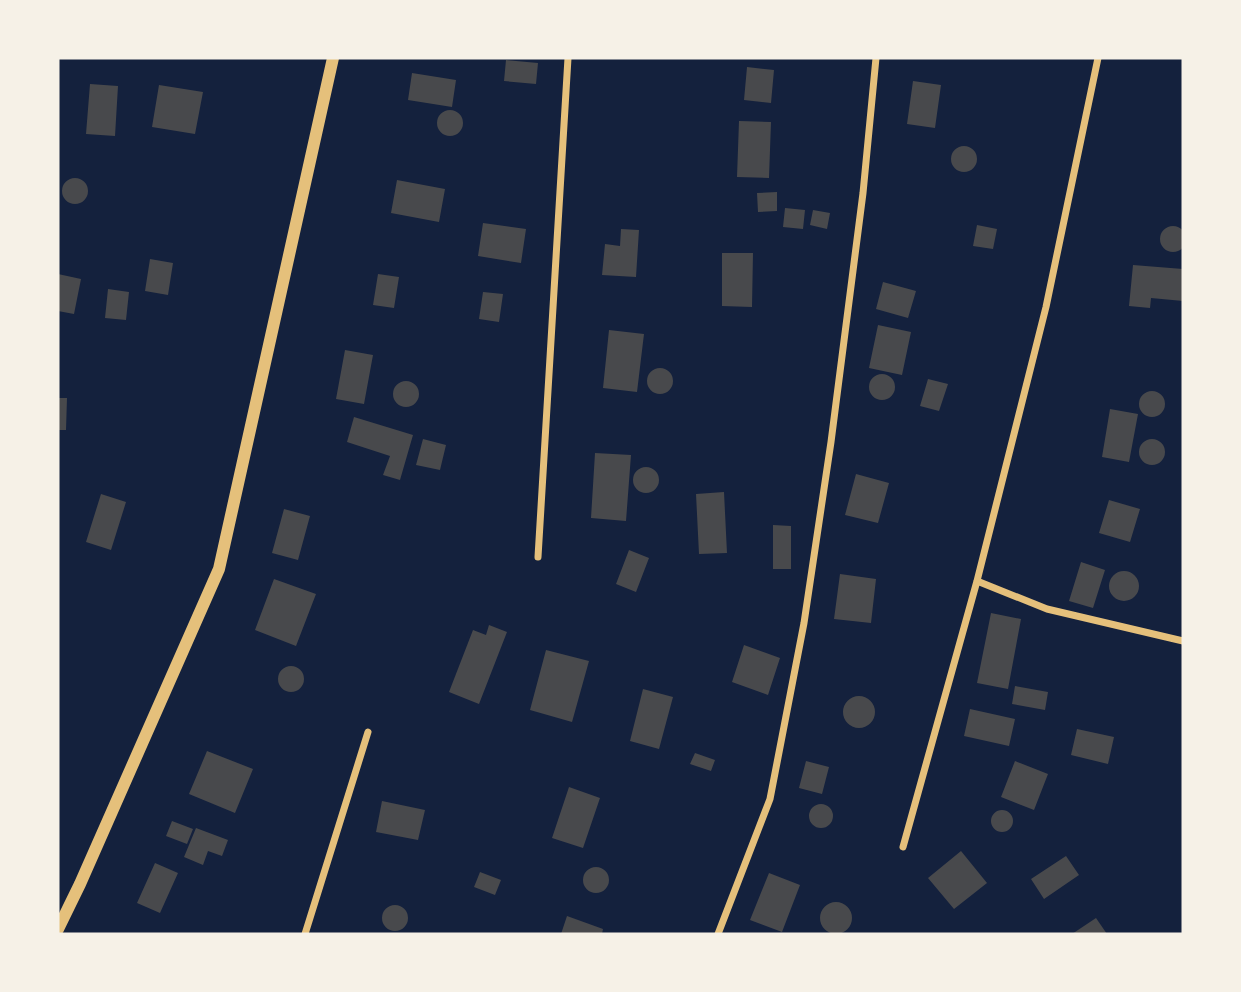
<svg xmlns="http://www.w3.org/2000/svg" width="1241" height="992" font-family="'IBM Plex Sans',sans-serif">
<style>
.building{fill:#48494c}
.lines{fill:none;stroke-linecap:round;stroke-linejoin:round}
.minor{stroke:#e5c07b;stroke-width:7}
.tertiary{stroke:#e5c07b;stroke-width:12}
</style>
<rect width="100%" height="100%" fill="#14213d"/>
<!-- building -->
<path class="building" d="M506,60L538,63L536,84L504,81Z
M747,67L774,70L771,103L744,100Z
M412,73L456,80L452,107L408,100Z
M913,81L941,85L935,128L907,124Z
M90,84L118,86L115,136L86,134Z
M159,85L203,92L195,134L152,127Z
M437 123a13 13 0 1 1 26 0a13 13 0 1 1-26 0Z
M739,121L771,122L769,178L737,177Z
M951 159a13 13 0 1 1 26 0a13 13 0 1 1-26 0Z
M62 191a13 13 0 1 1 26 0a13 13 0 1 1-26 0Z
M397,180L445,189L439,222L391,213Z
M777,192V211L758,212L757,193Z
M785,208L805,210L803,229L783,227Z
M813,210L830,213L827,229L810,225Z
M483,223L526,229L521,263L478,256Z
M977,225L997,229L993,249L973,246Z
M1160 239a13 13 0 1 1 26 0a13 13 0 1 1-26 0Z
M621,229L639,230L636,277L602,275L605,244L620,246Z
M722,253H753L752,307L722,306Z
M150,259L173,263L168,295L145,291Z
M1133,265L1183,269V301L1151,298L1150,308L1129,306Z
M58,274L81,279L74,314L58,311Z
M378,274L399,277L394,308L373,305Z
M883,282L916,291L908,318L876,309Z
M108,289L129,292L126,320L105,318Z
M483,292L503,294L499,322L479,319Z
M878,325L911,332L902,375L869,368Z
M609,330L644,334L637,392L603,388Z
M345,350L373,355L364,404L336,399Z
M647 381a13 13 0 1 1 26 0a13 13 0 1 1-26 0Z
M869 387a13 13 0 1 1 26 0a13 13 0 1 1-26 0Z
M928,379L948,384L939,411L920,406Z
M393 394a13 13 0 1 1 26 0a13 13 0 1 1-26 0Z
M1139 404a13 13 0 1 1 26 0a13 13 0 1 1-26 0Z
M58,398H67L66,430H58Z
M1110,409L1138,414L1129,462L1102,457Z
M354,417L413,435L400,480L383,475L390,456L347,442Z
M1139 452a13 13 0 1 1 26 0a13 13 0 1 1-26 0Z
M423,439L446,445L440,470L416,465Z
M595,453L631,455L626,521L591,518Z
M633 480a13 13 0 1 1 26 0a13 13 0 1 1-26 0Z
M856,474L889,483L878,523L845,515Z
M724,492L727,553L699,554L696,494Z
M101,494L126,502L111,550L86,542Z
M1109,500L1140,509L1130,542L1099,533Z
M284,509L310,516L298,560L272,553Z
M773,525L791,526V569H773Z
M629,550L649,558L636,592L616,584Z
M1081,562L1105,570L1093,608L1069,601Z
M1109 586a15 15 0 1 1 30 0a15 15 0 1 1-30 0Z
M840,574L876,579L871,623L834,619Z
M274,579L316,594L296,646L255,630Z
M991,613L1021,619L1008,689L977,683Z
M489,625L507,632L479,704L449,692L473,630L486,635Z
M744,645L780,658L768,695L732,682Z
M546,650L589,661L572,722L530,710Z
M278 679a13 13 0 1 1 26 0a13 13 0 1 1-26 0Z
M1015,686L1048,692L1045,710L1012,704Z
M643,689L673,697L659,749L630,741Z
M843 712a16 16 0 1 1 32 0a16 16 0 1 1-32 0Z
M970,709L1015,719L1009,746L964,736Z
M1077,729L1114,737L1108,764L1071,755Z
M207,751L253,769L235,813L189,794Z
M695,753L715,760L711,771L690,764Z
M806,761L829,767L822,794L799,788Z
M1015,761L1048,774L1034,810L1001,797Z
M569,787L600,798L583,848L552,838Z
M382,801L425,810L418,840L376,832Z
M809 816a12 12 0 1 1 24 0a12 12 0 1 1-24 0Z
M991 821a11 11 0 1 1 22 0a11 11 0 1 1-22 0Z
M172,821L193,829L187,844L166,836Z
M196,828L228,840L222,856L208,851L203,865L184,857Z
M961,851L987,883L954,909L928,878Z
M1066,856L1079,875L1044,899L1031,879Z
M155,863L178,873L160,913L137,903Z
M583 880a13 13 0 1 1 26 0a13 13 0 1 1-26 0Z
M480,872L501,880L495,895L474,887Z
M769,873L800,885L782,932L750,920Z
M820 918a16 16 0 1 1 32 0a16 16 0 1 1-32 0Z
M382 918a13 13 0 1 1 26 0a13 13 0 1 1-26 0Z
M567,916L603,929L602,934H561Z
M1096,918L1107,934H1072Z"/>
<g class="lines">
<!-- minor -->
<path class="minor" d="M538,557L568,58
M977,581L1047,609L1183,641
M903,847L977,581L1046,307L1098,58
M305,934L368,732
M718,934L770,799L804,623L831,442L863,193L876,58"/>
<!-- tertiary -->
<path class="tertiary" d="M58,929L80,884L219,569L333,58"/>
</g>
<!-- border -->
<rect width="1241" height="992" fill="none" stroke="#f6f1e7" stroke-width="119"/>
</svg>
